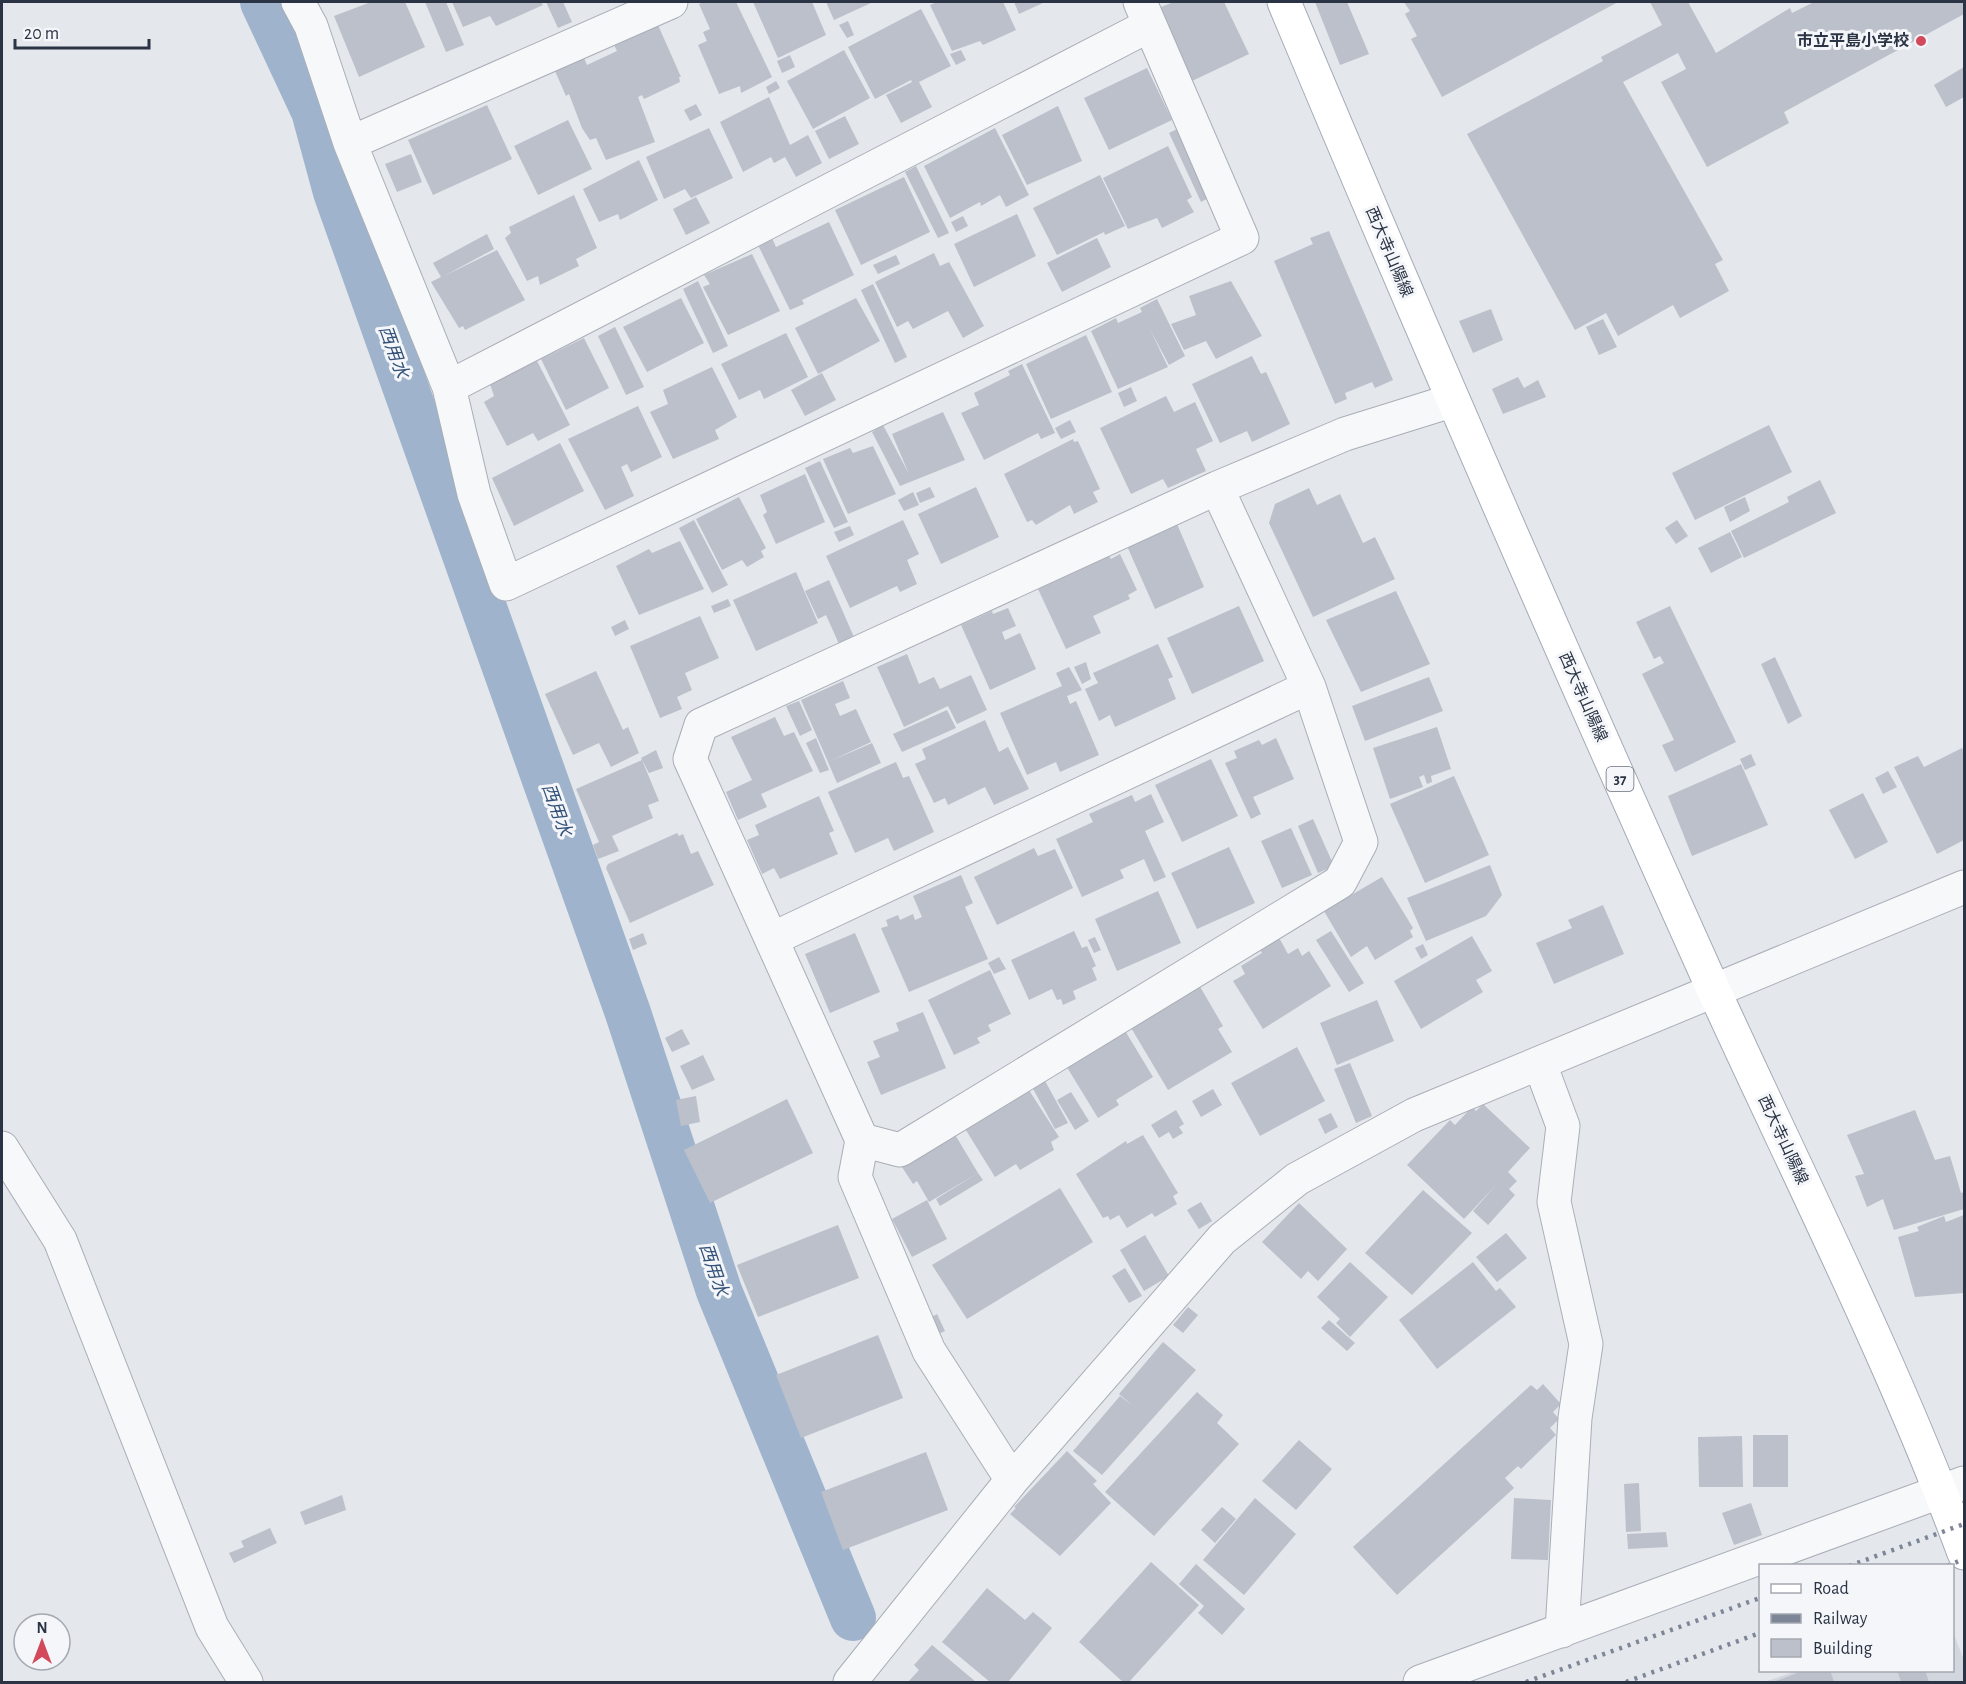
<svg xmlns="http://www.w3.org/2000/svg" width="1966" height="1684" font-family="'Alegreya Sans','Noto Sans JP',sans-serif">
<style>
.built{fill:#d2d6de}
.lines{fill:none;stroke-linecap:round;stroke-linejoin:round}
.canal{stroke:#9fb4cc;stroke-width:46}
.building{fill:#bbc0ca}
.minor-casing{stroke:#a9aeb7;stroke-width:35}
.major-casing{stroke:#a3abb8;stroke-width:35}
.minor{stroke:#f7f8fa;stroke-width:33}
.major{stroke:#fff;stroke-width:33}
.rail{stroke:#7d8696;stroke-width:4.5;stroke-dasharray:3 6;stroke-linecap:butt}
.poi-dot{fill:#d1495b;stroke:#f4f6f9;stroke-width:2}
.labels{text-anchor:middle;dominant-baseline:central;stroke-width:6;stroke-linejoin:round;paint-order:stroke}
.shield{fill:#f4f6f9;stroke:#676e7b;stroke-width:1.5}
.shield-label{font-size:15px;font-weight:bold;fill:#2b3445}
.poi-label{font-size:16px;font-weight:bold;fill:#2b3445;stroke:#f4f6f9;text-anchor:end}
.street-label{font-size:16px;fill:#2b3445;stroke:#f4f6f9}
.water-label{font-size:18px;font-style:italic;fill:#34527a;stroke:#f4f6f9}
</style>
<rect width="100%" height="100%" fill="#e4e7ec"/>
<!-- built -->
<path class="built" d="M1953,1632L1964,1660V1682H1764L1797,1671L1952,1670Z"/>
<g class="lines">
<!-- canal -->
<path class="canal" d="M263,2L314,111L336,192L628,1013L719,1291L853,1618"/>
</g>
<!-- building -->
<path class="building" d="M371,2H405L425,47L359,77L334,16Z
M425,2H446L464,45L446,52Z
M452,2H541L543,5L496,26L490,16L463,27Z
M546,2H563L572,22L558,28Z
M704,2H736L772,77L741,93L740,86L719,94L698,45L707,41L703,32L710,29L699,4Z
M753,2H812L826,35L778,58Z
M826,2H873L834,20Z
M937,2H1003L1016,30L983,45L980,41L952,51L930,5Z
M1014,2H1045L1019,14Z
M1174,2H1224L1249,54L1192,81L1158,8Z
M1315,2H1347L1369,54L1340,65Z
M1404,2H1618L1442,97L1411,39L1417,36L1405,14L1410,11Z
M1650,2H1688L1716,53L1790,8L1792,13L1814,2H1964V14L1784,112L1789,123L1707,167L1661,82L1686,69L1678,53L1623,82L1723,260L1715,264L1729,291L1680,318L1673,305L1618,336L1606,313L1575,330L1467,134L1603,61L1601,57L1662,25Z
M921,9L951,66L919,82L932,107L901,123L886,95L912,82L911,80L875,99L848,47Z
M848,21L854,35L847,38L839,25Z
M658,25L681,77H679L680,82L644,99L642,95L638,97L655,142L606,160L596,138L590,140L582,128L569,94L566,96L555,71L584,58L587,65L617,51L614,45Z
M844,50L870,98L813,129L787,81Z
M961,50L966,60L956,65L950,54Z
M790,55L795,67L782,73L777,61Z
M1964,67V97L1946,107L1934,85Z
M1147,68L1172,120L1109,150L1084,98Z
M776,81L780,88L769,94L766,87Z
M769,97L790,145L808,135L822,163L796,177L785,157L774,163L771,157L743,172L720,122Z
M696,104L702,115L690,121L684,110Z
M487,105L512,159L433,195L408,140Z
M1058,106L1082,161L1027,185L1002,135Z
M845,116L859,144L829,159L815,131Z
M568,120L592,169L538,195L514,146Z
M709,128L733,178L691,198L685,189L664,199L646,157Z
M995,128L1029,195L1006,207L1000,195L981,206L980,202L950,218L924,166Z
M1179,128L1210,197L1201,202L1169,133Z
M1168,146L1192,197L1187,200L1194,212L1162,228L1157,218L1128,229L1103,178Z
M411,154L422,182L397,192L385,164Z
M639,160L658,200L620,220L618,214L599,222L583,189Z
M916,166L949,233L938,238L905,172Z
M1100,175L1125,226L1105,235L1104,232L1057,255L1033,208Z
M904,177L930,232L861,265L835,210Z
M574,195L597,248L576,259L579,266L540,285L538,276L527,281L505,238L511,233L509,227Z
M696,197L710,223L686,235L673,209Z
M1017,214L1036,256L974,287L954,244Z
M963,216L968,226L956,232L951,222Z
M829,222L854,275L802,300L804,304L790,310L758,245L772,238L776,247Z
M1329,231L1393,380L1375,388L1372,382L1345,393L1347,399L1335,404L1274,261L1313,244L1310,238Z
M487,234L494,249L444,276L497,250L525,300L465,330L463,326L459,328L431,282L441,277L433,263Z
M1097,238L1111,267L1062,292L1047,263Z
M934,253L940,266L949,262L984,326L963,338L948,311L913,329L908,321L897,327L875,282Z
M752,254L780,311L728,335L703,287L710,284L704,275Z
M896,255L900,264L878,274L873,265Z
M698,281L728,346L713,353L683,289Z
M1231,281L1262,336L1216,359L1206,341L1184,350L1171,324L1196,315L1189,296Z
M873,284L907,357L895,363L861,290Z
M681,298L704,343L647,372L623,327Z
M856,298L880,341L818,374L795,328Z
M1157,299L1185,356L1169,365L1150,329L1168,367L1118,389L1091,331L1116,318L1118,323L1142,312L1140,308Z
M1491,309L1503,340L1473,353L1459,321Z
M1603,319L1617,347L1599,355L1586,327Z
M615,327L644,387L626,395L598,336Z
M786,333L808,377L764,399L760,390L739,400L721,364Z
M1086,335L1112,392L1051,419L1026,364Z
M584,338L609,388L566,410L541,359Z
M1252,356L1261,374L1266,372L1290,424L1252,442L1247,431L1220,443L1192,384Z
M537,361L570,425L538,441L533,433L507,446L484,402L494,396L490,384Z
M1022,364L1055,433L1041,439L1038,433L984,460L961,413L979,405L974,393L1010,375L1008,371Z
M712,367L737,417L715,430L719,439L673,459L650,412L668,404L663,390Z
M822,373L836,400L805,416L791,390Z
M1518,377L1524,388L1538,380L1546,397L1503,414L1492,389Z
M1131,387L1137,401L1124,407L1118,393Z
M1166,396L1174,412L1195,402L1213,441L1196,449L1206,471L1168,488L1163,479L1131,494L1100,428Z
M638,406L662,457L631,472L627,464L621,467L634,496L605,510L568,439Z
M943,412L965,460L900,486L872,432L883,425L909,474L892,434Z
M1070,420L1076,432L1061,439L1055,428Z
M1769,425L1792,472L1695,520L1672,473Z
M1073,439L1074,442L1078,441L1100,489L1093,492L1098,502L1074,514L1070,505L1036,525L1032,520L1027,522L1004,474Z
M560,443L584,491L514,526L492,478Z
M873,446L896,494L848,514L823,459L850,448L853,453Z
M820,461L848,522L834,528L805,468Z
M805,474L825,522L776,544L763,515L767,512L760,495Z
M1820,480L1836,513L1744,558L1731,531L1789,502L1787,497Z
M930,487L935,497L920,503L916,493Z
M976,487L999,537L941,564L918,514Z
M1309,488L1317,505L1340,494L1363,543L1375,537L1395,579L1313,617L1269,523L1275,504Z
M913,492L919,505L904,511L898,500Z
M739,497L766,548L761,551L764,557L747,567L742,560L722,570L696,519Z
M1745,497L1750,511L1730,522L1724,507Z
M694,520L728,585L712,593L679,528Z
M903,520L919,554L907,560L917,584L900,592L897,586L850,608L826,556Z
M1677,520L1688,536L1676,544L1665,528Z
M1177,524L1204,587L1155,609L1127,546Z
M850,526L854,535L839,542L834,532Z
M1730,532L1742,557L1711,573L1698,548Z
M680,541L704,589L639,615L616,566L649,549L652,553Z
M1120,554L1137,590L1128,595L1130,599L1093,616L1101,633L1066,649L1038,589L1109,556L1111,559Z
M796,572L818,623L756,651L733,600Z
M829,580L854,637L839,644L826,615L818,619L805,591Z
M1396,591L1430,664L1361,692L1326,620Z
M728,599L731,606L714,613L711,606Z
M1239,606L1264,661L1192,694L1167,638Z
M1670,606L1736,742L1675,772L1662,745L1674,740L1642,674L1664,663L1660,656L1654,659L1636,622Z
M1008,608L1016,626L1002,632L1005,640L1020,633L1036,669L990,690L961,625L992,611L993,614Z
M700,616L719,658L685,673L692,690L677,697L682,709L660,718L630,646Z
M625,620L629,629L615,636L611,627Z
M1158,644L1173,677L1168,679L1176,699L1115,727L1110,715L1099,721L1085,689L1098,683L1093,673Z
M907,654L919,684L934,677L940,689L971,675L987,710L957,724L948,706L904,727L877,667Z
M1775,657L1802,716L1788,724L1761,664Z
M1086,662L1091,679L1082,684L1074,667Z
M1069,667L1082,690L1067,696L1070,704L1076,701L1099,755L1060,772L1056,762L1027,775L1000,713L1062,686L1056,673Z
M596,671L623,730L628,727L639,753L611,767L599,743L573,755L545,694Z
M1429,677L1443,711L1365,741L1352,706Z
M843,681L850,698L835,704L840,716L856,709L871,742L828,762L801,700Z
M799,701L812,730L800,736L786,706Z
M947,710L956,728L902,752L893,734Z
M775,717L784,736L794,732L813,771L761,794L767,807L738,820L726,792L752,780L731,737Z
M985,720L999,752L1008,747L1029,789L994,805L985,787L948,805L945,798L934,803L915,764L926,759L922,749Z
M1437,727L1451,769L1431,776L1432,782L1427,784L1424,775L1419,777L1423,787L1390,799L1373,748Z
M816,738L829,770L820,773L806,743Z
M1276,738L1294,779L1253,797L1261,814L1251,819L1225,763L1237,758L1234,751L1259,740L1262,745Z
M872,743L881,763L837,783L828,762Z
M1962,748L1964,754V840L1937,854L1894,767L1918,756L1924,767Z
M656,750L663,768L649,773L641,758Z
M1751,754L1756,765L1745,770L1740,759Z
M1211,759L1238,816L1182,842L1155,785Z
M642,760L659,801L648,805L653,818L612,836L619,851L598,859L593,845L599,842L576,789Z
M896,762L903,778L909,776L934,832L894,851L888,838L855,853L828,792Z
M1741,764L1768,825L1692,856L1668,796Z
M1888,771L1897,787L1883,794L1875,778Z
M1454,776L1489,855L1425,883L1390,804Z
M1863,793L1888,842L1855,859L1829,810Z
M1151,794L1164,822L1145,831L1166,877L1154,882L1144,859L1120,870L1124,878L1082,897L1056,839L1093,822L1089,814L1132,795L1135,802Z
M819,796L834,831L829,833L838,854L780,879L774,868L762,874L747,840L759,835L755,825Z
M1313,819L1334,866L1318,873L1298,826Z
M1291,828L1312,875L1282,888L1261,841Z
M677,833L679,836L683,834L691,854L698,851L714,885L630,923L606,868L608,864Z
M1229,847L1255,903L1197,929L1171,873Z
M1034,848L1038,856L1055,849L1073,888L997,925L974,877Z
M1490,865L1502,895L1486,916L1426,941L1407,898Z
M961,875L973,903L965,907L988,959L909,992L881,928L888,926L886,920L898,915L900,920L913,914L915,920L922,917L913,896Z
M1382,877L1413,928L1410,931L1413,937L1375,960L1367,946L1351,957L1324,911Z
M1158,891L1181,943L1117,971L1095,919Z
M1603,905L1624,954L1554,984L1536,943L1572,928L1568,920Z
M1074,931L1082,948L1087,946L1096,966L1092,968L1097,980L1073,991L1076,999L1063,1005L1061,999L1057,1000L1052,989L1029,1000L1011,960Z
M1331,931L1364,983L1349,992L1316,940Z
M643,933L647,944L633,950L629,939Z
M855,933L880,992L830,1013L805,954Z
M1277,934L1288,954L1298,948L1302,956L1309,951L1331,986L1263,1029L1233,981L1245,974L1241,966L1262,953L1258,946Z
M1472,936L1492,971L1476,980L1483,992L1421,1029L1394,981Z
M1095,937L1101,950L1094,953L1088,940Z
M1423,944L1428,955L1421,959L1415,948Z
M999,957L1006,969L994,974L988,963Z
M990,970L1011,1014L988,1025L991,1031L977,1038L980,1043L954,1055L928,1000Z
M1199,985L1223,1026L1218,1029L1232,1052L1168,1090L1130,1026Z
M1377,1000L1394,1041L1337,1065L1320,1023Z
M923,1012L946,1068L881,1095L867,1062L880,1057L873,1041L899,1031L896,1023Z
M682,1029L690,1044L672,1052L665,1038Z
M1124,1029L1153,1077L1116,1100L1119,1105L1098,1118L1065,1064Z
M1297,1047L1325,1101L1260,1136L1231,1083Z
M703,1055L715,1080L692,1090L680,1066Z
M1350,1063L1372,1116L1356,1123L1334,1069Z
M1044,1079L1068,1123L1055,1129L1032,1087Z
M1027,1087L1059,1137L1051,1142L1054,1150L1020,1170L1016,1164L995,1177L964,1127Z
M1213,1089L1222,1105L1201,1117L1192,1101Z
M1071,1092L1089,1121L1075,1130L1057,1100Z
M696,1096L700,1122L681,1126L676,1100Z
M787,1099L813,1153L710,1203L684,1150Z
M1483,1104L1530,1148L1508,1172L1517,1181L1509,1189L1515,1195L1488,1225L1473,1211L1496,1185L1464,1219L1407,1165L1450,1120L1455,1125L1472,1107L1476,1111Z
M1176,1110L1184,1124L1179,1127L1183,1133L1173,1139L1169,1132L1159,1138L1151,1125Z
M1915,1110L1935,1160L1950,1156L1961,1193L1964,1192V1209L1894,1230L1883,1199L1867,1207L1855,1176L1864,1174L1847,1135Z
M1331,1113L1338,1127L1325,1134L1318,1119Z
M954,1133L978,1173L929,1202L917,1181L913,1184L902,1167L908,1164L907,1162Z
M1143,1135L1178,1193L1173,1196L1177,1204L1155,1217L1152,1213L1127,1228L1119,1215L1110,1220L1108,1216L1103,1218L1076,1174L1126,1141L1127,1144Z
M978,1173L983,1180L940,1206L936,1199Z
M1060,1188L1093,1242L967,1319L932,1265Z
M1423,1190L1472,1233L1412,1295L1365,1253Z
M927,1200L947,1239L912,1257L892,1219Z
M1201,1202L1212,1221L1199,1229L1187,1210Z
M1299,1203L1347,1249L1318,1281L1308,1271L1301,1279L1262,1242Z
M1964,1215V1293L1915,1297L1898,1237L1919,1231L1917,1227L1944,1216L1946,1222Z
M838,1225L859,1278L758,1317L737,1265Z
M1506,1233L1527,1258L1497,1282L1476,1257Z
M1145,1235L1169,1276L1144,1291L1120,1250Z
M1350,1262L1388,1297L1350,1337L1336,1323L1340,1319L1317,1297Z
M1473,1262L1496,1291L1500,1288L1516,1307L1437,1369L1399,1320Z
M1125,1268L1142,1296L1129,1303L1112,1276Z
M1188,1307L1198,1315L1183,1333L1173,1325Z
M937,1314L945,1331L938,1334L930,1318Z
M1329,1320L1355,1343L1347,1351L1321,1328Z
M878,1335L903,1398L801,1438L776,1375Z
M1163,1342L1196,1370L1102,1475L1073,1451L1120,1396L1133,1406L1119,1394Z
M1543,1384L1561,1404L1553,1412L1559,1419L1550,1428L1556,1435L1521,1469L1518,1466L1505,1478L1514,1488L1397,1595L1353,1547L1531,1385L1537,1390Z
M1197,1392L1223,1415L1217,1423L1239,1444L1154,1536L1105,1492Z
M1753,1435H1788V1487H1753Z
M1742,1436L1743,1487H1699L1698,1437Z
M1299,1440L1332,1469L1296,1510L1262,1481Z
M1067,1451L1097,1481L1093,1484L1111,1503L1060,1556L1010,1514L1016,1508L1014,1507Z
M926,1452L948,1510L843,1550L821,1492Z
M1639,1483L1641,1531L1626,1532L1624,1484Z
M342,1495L346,1510L305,1525L300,1512Z
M1255,1498L1296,1534L1244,1595L1203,1560Z
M1514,1498L1551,1500L1548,1560L1511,1559Z
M1751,1503L1762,1535L1734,1545L1722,1513Z
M1222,1507L1236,1519L1215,1543L1201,1530Z
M270,1528L277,1543L234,1563L229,1553L244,1547L241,1541Z
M1666,1532L1668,1547L1628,1549L1627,1534Z
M1151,1562L1199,1605L1129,1682H1123L1079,1642Z
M1196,1564L1245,1609L1222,1635L1198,1613L1204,1606L1179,1584Z
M987,1588L1025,1620L1033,1612L1052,1628L1008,1682H990L942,1642Z
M932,1645L976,1682H908L919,1670L914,1665Z
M1805,1670H1830L1834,1682H1773Z
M1897,1670H1925L1929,1682H1901Z"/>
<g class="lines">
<defs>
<path id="minor" d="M298,2L311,26L350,143L449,387L474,494L506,584L1242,238L1140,2
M350,143L671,2
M449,387L1150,25
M1217,488L1309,687L1361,842L1340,882L900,1150L862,1140L690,759L701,725Z
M1217,488L1345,434L1451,401
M772,939L1309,687
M1540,1064L1563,1126L1554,1202L1586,1344L1575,1418L1562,1631
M862,1140L855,1177L929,1351L1012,1480
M2,1148L60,1240L212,1627L246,1682
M850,1682L1012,1480L1222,1239L1297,1179L1414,1115L1964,887
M1420,1682L1964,1483"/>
<path id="major" d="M1284,2C1423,334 1567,664 1715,993C1800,1179 1893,1362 1964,1553"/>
</defs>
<!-- minor casing -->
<use href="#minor" class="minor-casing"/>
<!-- major casing -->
<use href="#major" class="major-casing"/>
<!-- minor -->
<use href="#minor" class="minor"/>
<!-- major -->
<use href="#major" class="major"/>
<!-- rail -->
<path class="rail" d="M1849,1566L1964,1524
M1947,1566L1964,1559
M1526,1682L1760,1598
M1626,1682L1760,1633"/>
</g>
<!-- markers -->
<circle class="poi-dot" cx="1921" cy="41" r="6"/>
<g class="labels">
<!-- shield labels -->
<rect class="shield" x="1606.5" y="767" width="27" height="24" rx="4.5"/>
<g class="shield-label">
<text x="1620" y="779">37</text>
</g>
<!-- poi labels -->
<g class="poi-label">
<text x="1909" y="41">市立平島小学校</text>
</g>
<!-- street labels -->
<g class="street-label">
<text transform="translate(1389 252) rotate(67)">西大寺山陽線</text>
<text transform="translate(1583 697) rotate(66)">西大寺山陽線</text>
<text transform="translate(1783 1140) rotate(65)">西大寺山陽線</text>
</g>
<!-- water labels -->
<g class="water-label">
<text transform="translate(393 352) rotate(70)">西用水</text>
<text transform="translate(556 810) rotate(70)">西用水</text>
<text transform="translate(713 1270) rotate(71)">西用水</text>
</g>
</g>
<!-- border -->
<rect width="1966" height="1684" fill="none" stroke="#2b3445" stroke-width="6"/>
<!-- legend -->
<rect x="1759" y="1564" width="195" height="108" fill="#f4f6f9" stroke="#a4a8b1" stroke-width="1.5"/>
<rect x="1771" y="1584" width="30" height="9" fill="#ffffff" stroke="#a4a8b1" stroke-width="1.5"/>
<text x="1813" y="1594" font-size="18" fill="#2b3445">Road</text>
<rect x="1771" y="1614" width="30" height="9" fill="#7d8696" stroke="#a4a8b1" stroke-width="1.5"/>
<text x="1813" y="1624" font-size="18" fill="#2b3445">Railway</text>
<rect x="1771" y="1639" width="30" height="18" fill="#bbc0ca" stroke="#a4a8b1" stroke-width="1.5"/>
<text x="1813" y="1654" font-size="18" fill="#2b3445">Building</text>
<!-- north arrow -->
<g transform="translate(42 1642)"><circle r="28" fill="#f4f6f9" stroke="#a4a8b1" stroke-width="1.5"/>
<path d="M0-4.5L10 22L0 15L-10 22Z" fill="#d1495b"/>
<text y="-9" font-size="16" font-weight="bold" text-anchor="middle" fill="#2b3445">N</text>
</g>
<!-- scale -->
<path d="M15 39v9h134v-9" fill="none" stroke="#2b3445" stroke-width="3"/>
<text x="24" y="39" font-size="18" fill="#2b3445" stroke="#f4f6f9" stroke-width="4.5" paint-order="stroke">20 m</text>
</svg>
